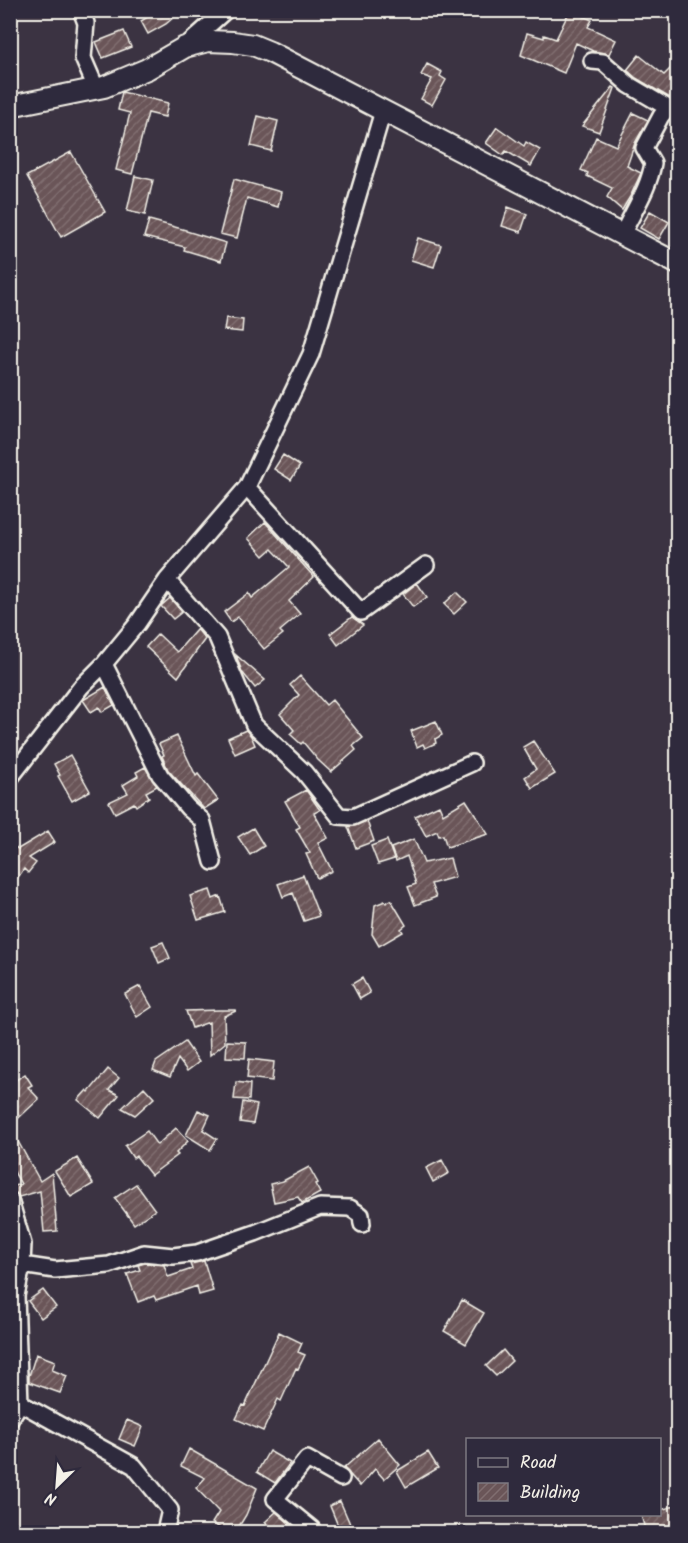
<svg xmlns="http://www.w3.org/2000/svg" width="688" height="1543" font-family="Kalam,sans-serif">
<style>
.building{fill:url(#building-hatch);stroke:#f4f1e8;stroke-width:1.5}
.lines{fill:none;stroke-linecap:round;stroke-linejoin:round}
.minor-casing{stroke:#f4f1e8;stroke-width:20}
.tertiary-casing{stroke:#f4f1e8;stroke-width:24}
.minor{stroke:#2f2a3d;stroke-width:15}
.tertiary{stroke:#2f2a3d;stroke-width:20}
</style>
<defs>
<pattern id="building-hatch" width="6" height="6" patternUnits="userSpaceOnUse" patternTransform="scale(1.5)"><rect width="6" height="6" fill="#6a5558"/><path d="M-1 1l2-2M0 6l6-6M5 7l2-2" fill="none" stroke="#806e70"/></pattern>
</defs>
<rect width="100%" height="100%" fill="#3b3342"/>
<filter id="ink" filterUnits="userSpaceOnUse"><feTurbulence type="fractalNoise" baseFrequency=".0167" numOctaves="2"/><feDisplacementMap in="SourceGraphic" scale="12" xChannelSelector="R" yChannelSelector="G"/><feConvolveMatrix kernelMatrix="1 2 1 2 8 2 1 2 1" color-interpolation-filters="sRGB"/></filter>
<g filter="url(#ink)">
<!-- building -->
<path class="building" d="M159,10H182L166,24L148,34L141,21Z
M570,10L592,20L588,27L616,40L609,54L593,51L576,43L564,73L521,55L527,33L544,38V35L556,39Z
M124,31L131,47L103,58L96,42Z
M639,55L664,75L678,61V88L670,98L636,78L627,70Z
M427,64L442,72L440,76L446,80L432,105L421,99L432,79L421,75Z
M613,87L615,88L599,132L582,126Z
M122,92L168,103L165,117L148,113L132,174L116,170L130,113L118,110Z
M633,113L648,120L635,143L627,166L641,173L631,195L622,210L607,197L612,188L587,176L588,173L581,170L596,137L616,146Z
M258,116L278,121L271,151L251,146Z
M497,127L524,146L526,142L540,150L531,166L506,151L503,155L486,143Z
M71,152L105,212L61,237L27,176Z
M135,176L153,180L145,215L127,211Z
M234,179L281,192L278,207L247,198L237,238L220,234Z
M508,207L527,214L521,232L502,226Z
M650,211L669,222L659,239L640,228Z
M149,220L186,230V231L226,243L221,261L184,250L185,247L144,237Z
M418,238L441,245L434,267L411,260Z
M226,318L243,320L242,332L224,330Z
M283,455L300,466L291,480L274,469Z
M265,522L314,577L289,601L300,614L280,631L283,634L264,649L238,617L231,622L224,612L249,593L252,598L289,567L272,549L264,556L248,538Z
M417,583L427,597L413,607L403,594Z
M457,592L467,602L454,614L444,604Z
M170,598L182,612L173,619L161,606Z
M352,617L363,625L338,645L330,634Z
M197,629L205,639L178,677L146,647L158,634L177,652Z
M236,655L265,680L255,688L242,672Z
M300,676L326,705L332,700L363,738L353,746L356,750L331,772L318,760L303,742L301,744L290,734L294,730L280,714L299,695L290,685Z
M105,687L114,705L102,712L99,707L91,712L83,700Z
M436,721L442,735L435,739L436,743L425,748L423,744L417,747L411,731Z
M246,730L251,736L255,745L235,754L228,738Z
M177,736L196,776L198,774L218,800L204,809L168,770L162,756L164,755L159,744Z
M533,741L555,774L532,788L525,777L536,769L523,747Z
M70,755L90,791L72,801L58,776L60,775L54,764Z
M145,767L157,786L146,792L149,797L136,806L134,803L115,813L109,802L128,793L123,785L138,776L136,772Z
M306,790L320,810L314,813L328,838L318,843L332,871L317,878L306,854L310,853L296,829L300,827L285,801Z
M466,800L488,834L447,847L443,835L439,836L437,831L426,836L415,816L439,805L443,814Z
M367,821L374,841L356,848L348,827Z
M253,828L264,846L250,855L238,837Z
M48,831L55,842L29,858L36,863L28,873L24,869L10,888V843L18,849Z
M414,839L424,863L450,858L455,877L431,884L436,897L415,905L408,887L416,884L407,856L396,861L391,848Z
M387,840L394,859L378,864L371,846Z
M303,875L319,916L304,921L293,893L283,897L278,884Z
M210,890L213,899L220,896L225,912L198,920L190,896Z
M391,900L406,925L401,929L403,932L379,946L372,934L375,905L385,901L386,903Z
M163,942L170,958L159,963L152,946Z
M362,978L370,993L360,999L352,984Z
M140,986L152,1007L137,1017L125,994Z
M220,1010H236V1011L224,1016L225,1043L210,1055L209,1022L192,1028L186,1011Z
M227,1041L246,1042L245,1058L226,1057Z
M185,1042L199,1062L187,1071L178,1059L170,1077L153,1070L156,1062Z
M249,1059L274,1062L272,1081L247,1078Z
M108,1069L119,1078L109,1090L119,1095L100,1118L78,1100L87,1090L89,1092Z
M25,1074L32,1085L28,1087L39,1099L10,1126V1084Z
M236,1082L250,1084L249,1100L234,1099Z
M144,1087L154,1098L135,1115L122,1108Z
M243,1102L257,1105L253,1124L240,1122Z
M198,1110L210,1115L203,1130L217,1139L210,1150L186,1135Z
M10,1127L40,1181L52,1173L57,1231L44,1232L40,1191L19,1197L16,1193L10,1190V1187L21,1184L10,1165Z
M176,1128L188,1141L176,1153L178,1155L151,1175L136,1156L133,1158L125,1146L147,1131L157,1145Z
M77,1158L93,1184L71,1197L55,1171Z
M442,1160L449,1173L433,1182L426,1168Z
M309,1167L318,1183L315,1184L320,1193L302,1203L298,1197L274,1202L270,1184L283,1181Z
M136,1184L155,1210L134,1224L115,1198Z
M204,1261L213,1291L199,1295L197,1286L156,1300L154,1296L138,1302L127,1274L140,1270L138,1265L145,1263L164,1265L168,1277L192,1269L190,1264Z
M43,1290L56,1307L41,1318L28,1301Z
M462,1300L484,1313L466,1344L444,1331Z
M279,1332L302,1343L298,1352L305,1355L298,1369L296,1368L281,1401L278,1399L263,1431L236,1419L243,1405L245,1406Z
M503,1350L512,1361L496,1376L486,1366Z
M36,1354L55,1361L52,1370L67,1376L60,1393L29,1382V1376Z
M127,1420L143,1427L135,1446L119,1439Z
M378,1438L400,1465L384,1479L375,1469L360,1486L344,1468Z
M189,1449L257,1488L246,1515L235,1533H228L212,1523L219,1512L196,1488L205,1478L181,1466Z
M269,1451L290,1463L275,1483L257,1472Z
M428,1452L438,1468L406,1487L397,1471Z
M340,1501L354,1533H341L330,1506Z
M675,1506L678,1523L672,1525L674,1533H646L641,1515H660V1510Z
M276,1512L290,1524L281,1533H275L265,1522Z"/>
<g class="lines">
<defs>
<path id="minor" d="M81,10L86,23L83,58L96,88
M187,45L226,10
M592,61L603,62L629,85L668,108L661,116L644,148L653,163C649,189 633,211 622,235
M247,487L361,612L426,565
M167,580L217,637L254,725L304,772L339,816L353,817L472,763
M104,664L160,775L188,808L202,820L213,862
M10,778L81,687L104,664L137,624L167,580L247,487L311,354L383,111
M10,1200L23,1244L22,1265L10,1255
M20,1403L134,1466L170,1510L165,1532
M10,1420L20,1403L16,1296L22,1265L55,1270L109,1265L144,1253L173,1256L197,1253L255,1233L320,1207L350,1208L361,1215L362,1224
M313,1532L312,1529L275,1499L307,1459L341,1478"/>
<path id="tertiary" d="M10,106L104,87L147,69L185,47L208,41L233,42L253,45L270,52L678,264"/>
</defs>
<!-- minor casing -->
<use href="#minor" class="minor-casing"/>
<!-- tertiary casing -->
<use href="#tertiary" class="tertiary-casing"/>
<!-- minor -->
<use href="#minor" class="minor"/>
<!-- tertiary -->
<use href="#tertiary" class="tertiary"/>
</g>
</g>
<!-- margin -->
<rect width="688" height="1543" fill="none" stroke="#2f2a3d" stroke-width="36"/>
<rect x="18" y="18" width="652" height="1507" fill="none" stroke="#f4f1e8" stroke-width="2" filter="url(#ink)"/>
<!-- legend -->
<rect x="466" y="1438" width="195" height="78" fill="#2f2a3d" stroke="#7e7a81" stroke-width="1.5"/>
<rect x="478" y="1458" width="30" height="9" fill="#2f2a3d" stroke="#7e7a81" stroke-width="1.5"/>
<text x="520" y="1468" font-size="18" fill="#f4f1e8">Road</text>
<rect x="478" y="1483" width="30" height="18" fill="url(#building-hatch)" stroke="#7e7a81" stroke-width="1.5"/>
<text x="520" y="1498" font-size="18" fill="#f4f1e8">Building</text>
<!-- north arrow -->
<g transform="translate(57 1486) rotate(205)" stroke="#2f2a3d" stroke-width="4.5" paint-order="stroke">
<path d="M0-4.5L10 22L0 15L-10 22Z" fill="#f4f1e8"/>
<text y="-9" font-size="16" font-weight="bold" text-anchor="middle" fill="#f4f1e8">N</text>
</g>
</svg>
